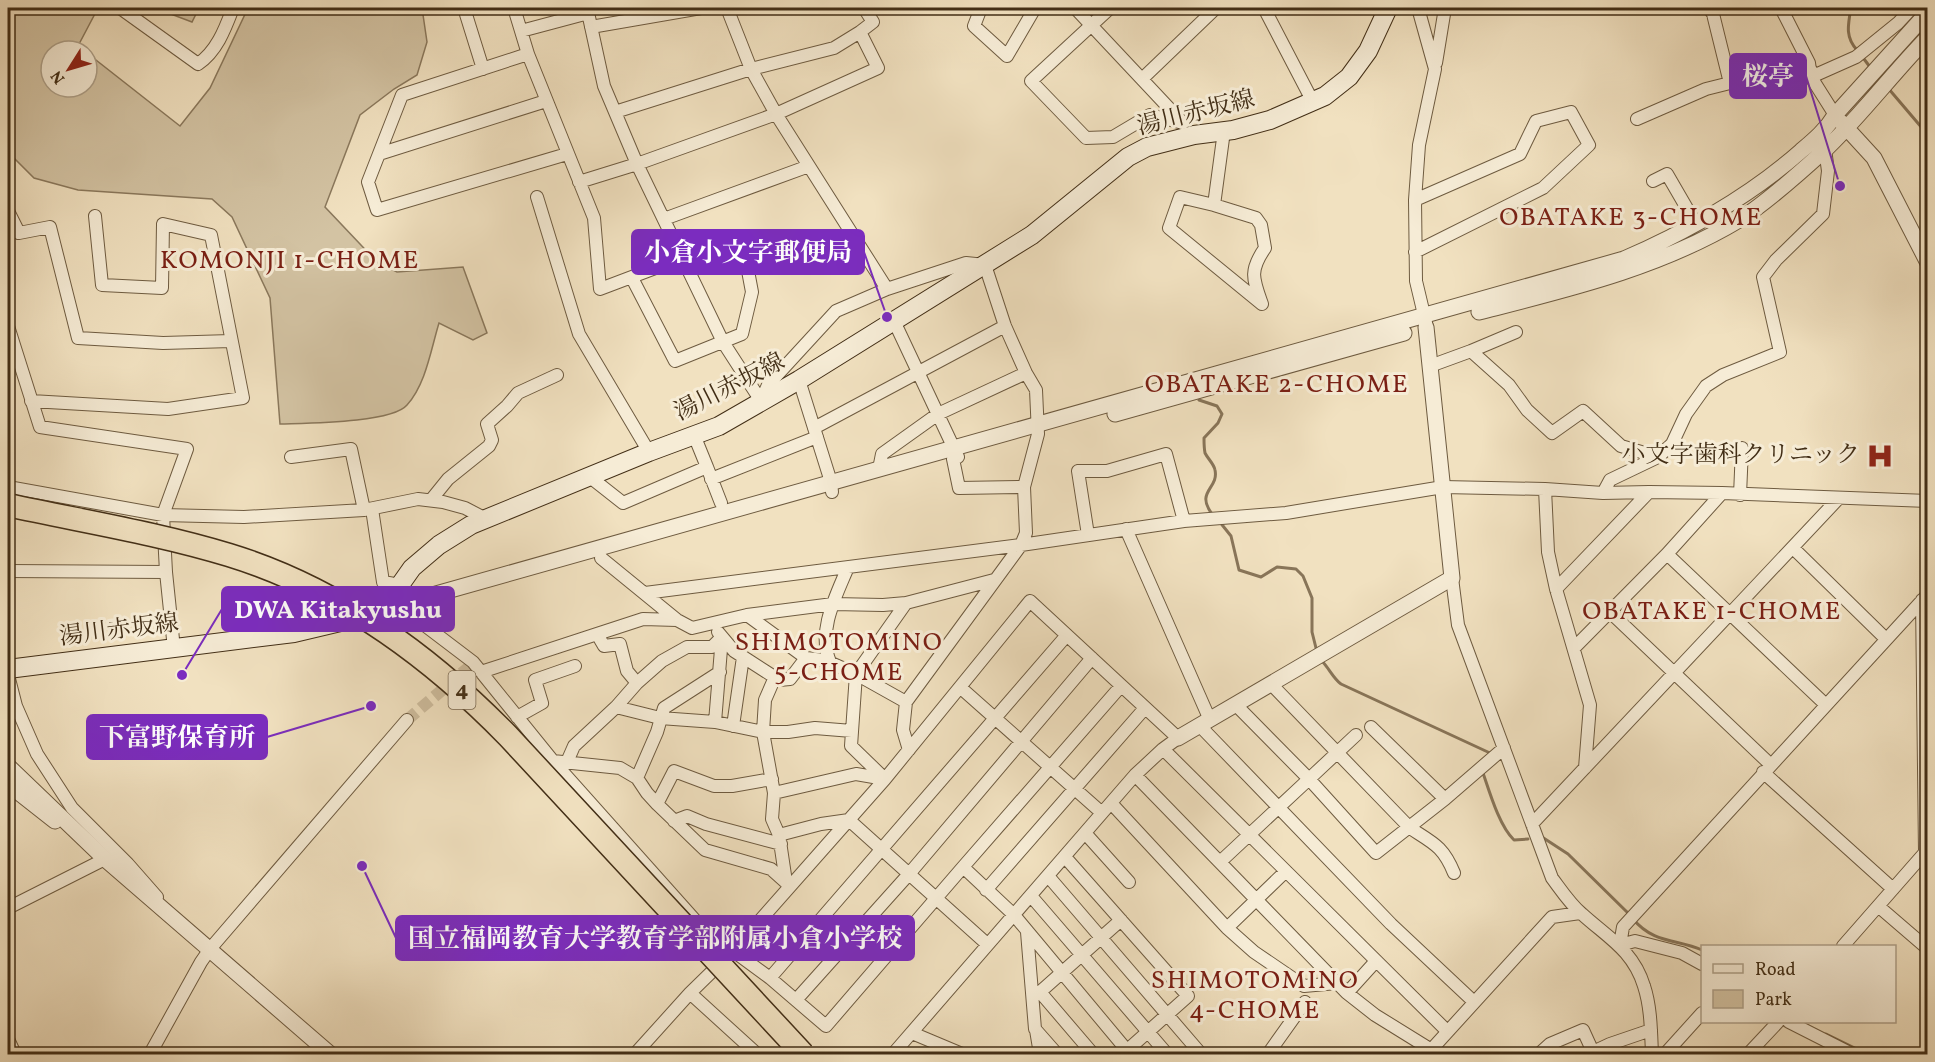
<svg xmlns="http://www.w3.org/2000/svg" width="1935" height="1062" font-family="Vollkorn,'Noto Serif JP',serif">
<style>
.green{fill:#d3c3a3;stroke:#8a785c;stroke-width:1.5}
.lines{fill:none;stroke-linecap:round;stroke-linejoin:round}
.stream{stroke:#887559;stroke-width:3}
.minor-tunnel{stroke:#cebd9e;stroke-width:12;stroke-dasharray:12 6;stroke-linecap:butt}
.minor-casing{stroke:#6e5b40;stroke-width:14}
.tertiary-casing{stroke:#6e5b40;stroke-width:17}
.secondary-casing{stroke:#422e16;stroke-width:20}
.minor{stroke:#f6ecd6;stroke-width:12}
.tertiary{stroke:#f6ecd6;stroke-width:15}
.secondary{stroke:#f6ecd6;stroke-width:18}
.motorway-bridge-casing{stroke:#422e16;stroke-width:25;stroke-linecap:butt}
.motorway-bridge{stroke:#f1e1c0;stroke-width:22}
.labels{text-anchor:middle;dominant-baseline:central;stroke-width:6;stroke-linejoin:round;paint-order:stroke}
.shield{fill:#f6ecd6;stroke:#786750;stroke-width:1.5}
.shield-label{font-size:22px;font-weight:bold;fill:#422e16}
.street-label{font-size:24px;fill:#422e16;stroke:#f6ecd6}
.poi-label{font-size:24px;fill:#422e16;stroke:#f6ecd6;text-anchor:end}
.neighbourhood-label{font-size:26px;letter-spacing:1.5px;fill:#7a1f14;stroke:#f6ecd6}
.leader{fill:none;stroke:#7b2cbf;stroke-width:2}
.callout-dot{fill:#7b2cbf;stroke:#f6ecd6;stroke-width:2}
.callout{fill:#7b2cbf;stroke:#7b2cbf;stroke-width:2}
.callout-label{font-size:26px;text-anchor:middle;font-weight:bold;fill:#fff}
</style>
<rect width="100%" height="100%" fill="#f1e1c0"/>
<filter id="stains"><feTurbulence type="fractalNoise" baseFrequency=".00333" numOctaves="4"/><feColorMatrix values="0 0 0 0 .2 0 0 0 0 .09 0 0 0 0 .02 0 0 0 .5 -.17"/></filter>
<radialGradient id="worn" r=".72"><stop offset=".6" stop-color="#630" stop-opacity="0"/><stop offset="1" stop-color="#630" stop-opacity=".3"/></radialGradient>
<!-- green -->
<path class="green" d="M8,8H98L78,46L84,51H51V87H87V53L180,126L210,88L248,8H422L427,42L417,75L394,89L360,115L325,207L378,263L397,272L463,267L487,333L473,340L439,323C431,349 426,384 407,405C392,423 306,423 280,424L270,298L232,217L212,199L78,190L34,178L12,156L8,146Z
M137,8H199L192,22L155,8L143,13Z"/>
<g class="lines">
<!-- stream -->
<path class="stream" d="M1851,8C1848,25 1845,37 1857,50
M1861,55L1870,67
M1888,88L1928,135
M1199,400L1217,406L1222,414L1218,423L1204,438C1204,443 1204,448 1205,453C1208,459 1214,464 1215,470C1219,489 1195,491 1212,514
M1219,521L1231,536L1239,570L1261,577L1277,567L1296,569L1303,576L1312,598V632L1317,652
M1321,660C1329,668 1333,678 1341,684L1490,753
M1482,770C1489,790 1499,826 1514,840L1528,839
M1542,837L1568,854L1629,914
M1633,919C1654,944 1677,939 1702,950
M1826,1034L1867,1054"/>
<!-- minor-tunnel -->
<path class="minor-tunnel" d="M407,720L469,667"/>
<defs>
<path id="minor" d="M120,8L198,64C217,51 225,29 233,8
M464,8L483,69
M514,8L528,54L594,218L600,289L682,258L742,239L752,292L742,334L675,361L632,278
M587,8L604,86L637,164L723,342L761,401
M727,8L751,69L776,114L887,289L966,263L985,265L1005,326L1026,373L1036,390L1038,434L1024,487L1026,533L1021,545L906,702L903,730L909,750
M981,8L974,26L1007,56L1035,8
M1075,8L1183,123
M1110,8L1031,81L1086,138L1113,137L1150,115L1183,123
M1264,8L1313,102
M1418,8L1435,69L1419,145L1415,200L1416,281L1426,323
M1709,8L1713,14L1730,83
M1781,8L1809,63L1811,77L1835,115
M591,27L701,8
M521,31L581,15
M860,32L873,22L864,8
M528,54L402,95L368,182L377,210L567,154
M1436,63L1445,8
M1811,77L1856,57L1898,23L1912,8
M1142,79L1216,8
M1637,119L1706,89L1730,83L1749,85L1811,70
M379,154L546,101
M1653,181L1667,174L1696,224
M579,182L637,164L776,114L878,68L860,32L834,48L751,69L615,112
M537,197L579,334L649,452
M1214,205L1256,218L1261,225L1265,248C1249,271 1253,279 1262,304L1169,228L1180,197L1214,205L1224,131
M8,211L19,233L50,227L78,338L163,343L231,341
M664,219L809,166
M1415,252L1543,188L1589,145L1571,112L1536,121L1520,154L1415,200
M894,321L958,457
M8,326L40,427L187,449L163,515L166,572L174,649
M1516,332L1471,351L1509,385L1527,410L1552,433L1583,411L1621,446L1658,457
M1430,366L1471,351
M799,380L831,482L832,492
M31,401L168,409L243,398L211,235L163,224L162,288L102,285L95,216
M761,401L768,385L836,311L887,289
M814,428L1005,326
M694,435L707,467
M291,457L351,449L364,510
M953,459L959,488L1024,487
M879,469L882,454L938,414L1026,373
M590,477L623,503L707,467L721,503
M711,479L817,437
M8,487L163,515L244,517L364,510L418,499L443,502L465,508L486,519
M1545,489L1548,552L1556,589L1590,705L1585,768
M1603,493L1610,480L1658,457L1672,444L1686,414L1706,386L1723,375L1780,352L1763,277L1776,260L1823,214L1828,171L1825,149
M1740,495L1742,448
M431,500L448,479L489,446L492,440L487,424L507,406L518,393L557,375
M372,509L383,582L400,585
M1126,529L1210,720
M1088,535L1078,471H1107L1166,454L1184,521
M1793,548L1886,639
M1667,554L1826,705
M601,558L677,620L692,628L747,615L833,604L883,605L906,603L994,580
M8,571L166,572
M1452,578L1458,625L1552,878C1561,890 1570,904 1582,914C1607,937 1633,950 1644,986C1651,1007 1651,1032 1652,1054
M1556,589L1649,492
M645,593L1021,545L1184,521L1286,513L1443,487L1545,489L1603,493L1649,492L1722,493L1928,501
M1922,600L1925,852L1928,854
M408,606L423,624L473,662L553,761L620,768L637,778L647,793L657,804L705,850L771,869L790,886
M1610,612L1771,765
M747,615L806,658L824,660L856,674L906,702
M718,632L734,651L779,680L790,679L806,658
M597,634L643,619L677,620
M1574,648L1667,554L1722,493
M830,662C817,631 836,596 848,567
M481,672L597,634L604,646L620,644L627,671L637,683
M8,675L16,706L37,754L72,808L128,864L157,897
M775,677L765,700L763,732L774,793L772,819L779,835L786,882
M1271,684L1410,828C1433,843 1443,846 1454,873
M961,688L1102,813
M1235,704L1309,779L1356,735
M616,707L660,718L715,722L763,732H788L815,728L852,731
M517,717L542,703L535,680L575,666
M715,722L722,637
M733,726L743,657
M1200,726L1391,924L1473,1001
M1371,727L1445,799
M1163,749L1447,1031
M553,761L702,928L770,978L826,1026L963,867L1014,915L1130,1054
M567,762L574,746L616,707L637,683L662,661L687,647H712L722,637
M1763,772L1893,889
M1135,775L1347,993L1375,1015L1438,1054
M637,778L657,732L664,708L720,672
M885,779L851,746L856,674L906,603
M774,793L856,774L885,779
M1111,803L1227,928L1254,952L1304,986L1337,983
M657,804L674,771L714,786H732L772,779
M674,821L687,816L706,824L781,844
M1532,824L1838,499
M1085,833L1129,882
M779,835L821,824L849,820L987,944
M1065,857L1188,996L1123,1054
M1220,862L1309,779L1376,853L1445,799L1504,748
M963,867L1121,686
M1048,876L1201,1054
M986,890L1145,708
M1031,896L1167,1054
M1878,906L1928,949
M8,908L105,859
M1227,928L1286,871
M1027,932L1035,1029L1057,1054
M1620,945L1623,927L1928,594
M1620,945L1635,941L1682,953L1702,964
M1843,946L1928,849
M770,978L1067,635
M690,993L757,1054
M1347,993L1376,961
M796,1000L909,874L1092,658
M1789,1022L1852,1054
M1036,1030L1040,1054
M912,1033L962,1054
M8,1039L15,1054
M1431,1050L1552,917L1580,913
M150,1054L201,962L210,949L407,720
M635,1054L690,993L733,951L885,779L1030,601L1178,738L1163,749L1135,775L893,1054
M1093,1054L1040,992L1121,920
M1268,1054L1305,1002
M1539,1054L1550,1044L1583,1030L1593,1052L1610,1044L1651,1030
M1665,1054L1702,1013
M1748,1054L1778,1022"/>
<path id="tertiary" d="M1841,122L1874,158L1928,263
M1479,312C1569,289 1659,268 1739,220C1766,203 1803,170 1827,148C1863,113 1893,73 1928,37
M1115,414L1404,333
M408,606L436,594L1624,259C1686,232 1749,197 1801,151C1814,140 1826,130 1835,115L1928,12
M1178,738L1452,578L1426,327
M8,766L105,859L330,1054
M8,784L55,821"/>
<path id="secondary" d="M8,669L294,633L408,606L400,585L412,568L439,545L471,525L649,452L719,426L799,380L1032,235L1128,157L1147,147L1194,135L1233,130L1270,120L1325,96L1349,77L1368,51L1388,8"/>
</defs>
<!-- minor casing -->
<use href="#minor" class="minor-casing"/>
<!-- tertiary casing -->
<use href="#tertiary" class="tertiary-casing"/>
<!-- secondary casing -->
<use href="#secondary" class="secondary-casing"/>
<!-- minor -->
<use href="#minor" class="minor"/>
<!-- tertiary -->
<use href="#tertiary" class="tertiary"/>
<!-- secondary -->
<use href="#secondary" class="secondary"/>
<defs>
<path id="motorway-bridge" d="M8,505C81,521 157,533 229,555C337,588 430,656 508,736L803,1054"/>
</defs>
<!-- motorway-bridge casing -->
<use href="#motorway-bridge" class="motorway-bridge-casing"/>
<!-- motorway-bridge -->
<use href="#motorway-bridge" class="motorway-bridge"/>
</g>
<!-- icons -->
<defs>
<symbol id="hospital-bare" viewBox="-9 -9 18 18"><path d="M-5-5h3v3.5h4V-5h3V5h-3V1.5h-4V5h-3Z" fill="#8f2418" stroke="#f6ecd6" stroke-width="2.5" paint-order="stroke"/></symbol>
</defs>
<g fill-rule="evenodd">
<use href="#hospital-bare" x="1861" y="437" width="38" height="38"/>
</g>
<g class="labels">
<!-- shield labels -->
<rect class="shield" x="448.5" y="671" width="27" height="38" rx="4.5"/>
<g class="shield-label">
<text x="462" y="690">4</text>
</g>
<!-- street labels -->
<g class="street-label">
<text transform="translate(1196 114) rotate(-14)">湯川赤坂線</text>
<text transform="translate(730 388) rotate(-27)">湯川赤坂線</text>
<text transform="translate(119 631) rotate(-7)">湯川赤坂線</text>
</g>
<!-- poi labels -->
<g class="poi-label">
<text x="1860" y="456">小文字歯科クリニック</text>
</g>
<!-- neighbourhood labels -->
<g class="neighbourhood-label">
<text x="1631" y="218">OBATAKE 3-CHOME</text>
<text x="290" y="261">KOMONJI 1-CHOME</text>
<text x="1277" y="385">OBATAKE 2-CHOME</text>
<text x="1712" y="612">OBATAKE 1-CHOME</text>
<text x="839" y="643">SHIMOTOMINO<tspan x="839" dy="30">5-CHOME</tspan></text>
<text x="1255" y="981">SHIMOTOMINO<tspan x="1255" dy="30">4-CHOME</tspan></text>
</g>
</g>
<!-- callouts -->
<path class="leader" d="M1840 186L1806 76M887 317L864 252M182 675L222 609M371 706L267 737M362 866L396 938"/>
<g class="callout-dot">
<circle cx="1840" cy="186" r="6"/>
<circle cx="887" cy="317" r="6"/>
<circle cx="182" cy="675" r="6"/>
<circle cx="371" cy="706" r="6"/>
<circle cx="362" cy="866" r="6"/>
</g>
<g class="callout">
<rect x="1730" y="54" width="76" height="44" rx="6"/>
<rect x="632" y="230" width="232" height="44" rx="6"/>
<rect x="222" y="587" width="232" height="44" rx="6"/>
<rect x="87" y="715" width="180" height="44" rx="6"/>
<rect x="396" y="916" width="518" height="44" rx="6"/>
</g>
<g class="callout-label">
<text x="1768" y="85">桜亭</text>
<text x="748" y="261">小倉小文字郵便局</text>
<text x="338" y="618">DWA Kitakyushu</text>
<text x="177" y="746">下富野保育所</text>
<text x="655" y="947">国立福岡教育大学教育学部附属小倉小学校</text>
</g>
<!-- margin -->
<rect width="1935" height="1062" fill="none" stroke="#f1e1c0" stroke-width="30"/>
<rect x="9" y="9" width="1917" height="1044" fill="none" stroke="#422e16" stroke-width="3"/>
<rect x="15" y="15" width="1905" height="1032" fill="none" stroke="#422e16" stroke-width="1.5"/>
<!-- legend -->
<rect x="1701" y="945" width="195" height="78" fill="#f6ecd6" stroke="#aea089" stroke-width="1.5"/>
<rect x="1713" y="964" width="30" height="9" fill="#f6ecd6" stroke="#aea089" stroke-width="1.5"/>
<text x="1755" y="975" font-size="18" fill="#422e16">Road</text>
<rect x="1713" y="990" width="30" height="18" fill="#d3c3a3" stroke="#aea089" stroke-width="1.5"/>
<text x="1755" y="1005" font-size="18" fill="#422e16">Park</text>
<!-- north arrow -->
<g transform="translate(69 69) rotate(233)"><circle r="28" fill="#f6ecd6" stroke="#aea089" stroke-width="1.5"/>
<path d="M0-4.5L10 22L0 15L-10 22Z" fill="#8f2418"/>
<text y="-9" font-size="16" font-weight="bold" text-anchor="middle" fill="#422e16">N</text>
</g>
<rect width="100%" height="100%" filter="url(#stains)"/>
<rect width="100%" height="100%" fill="url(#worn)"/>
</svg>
